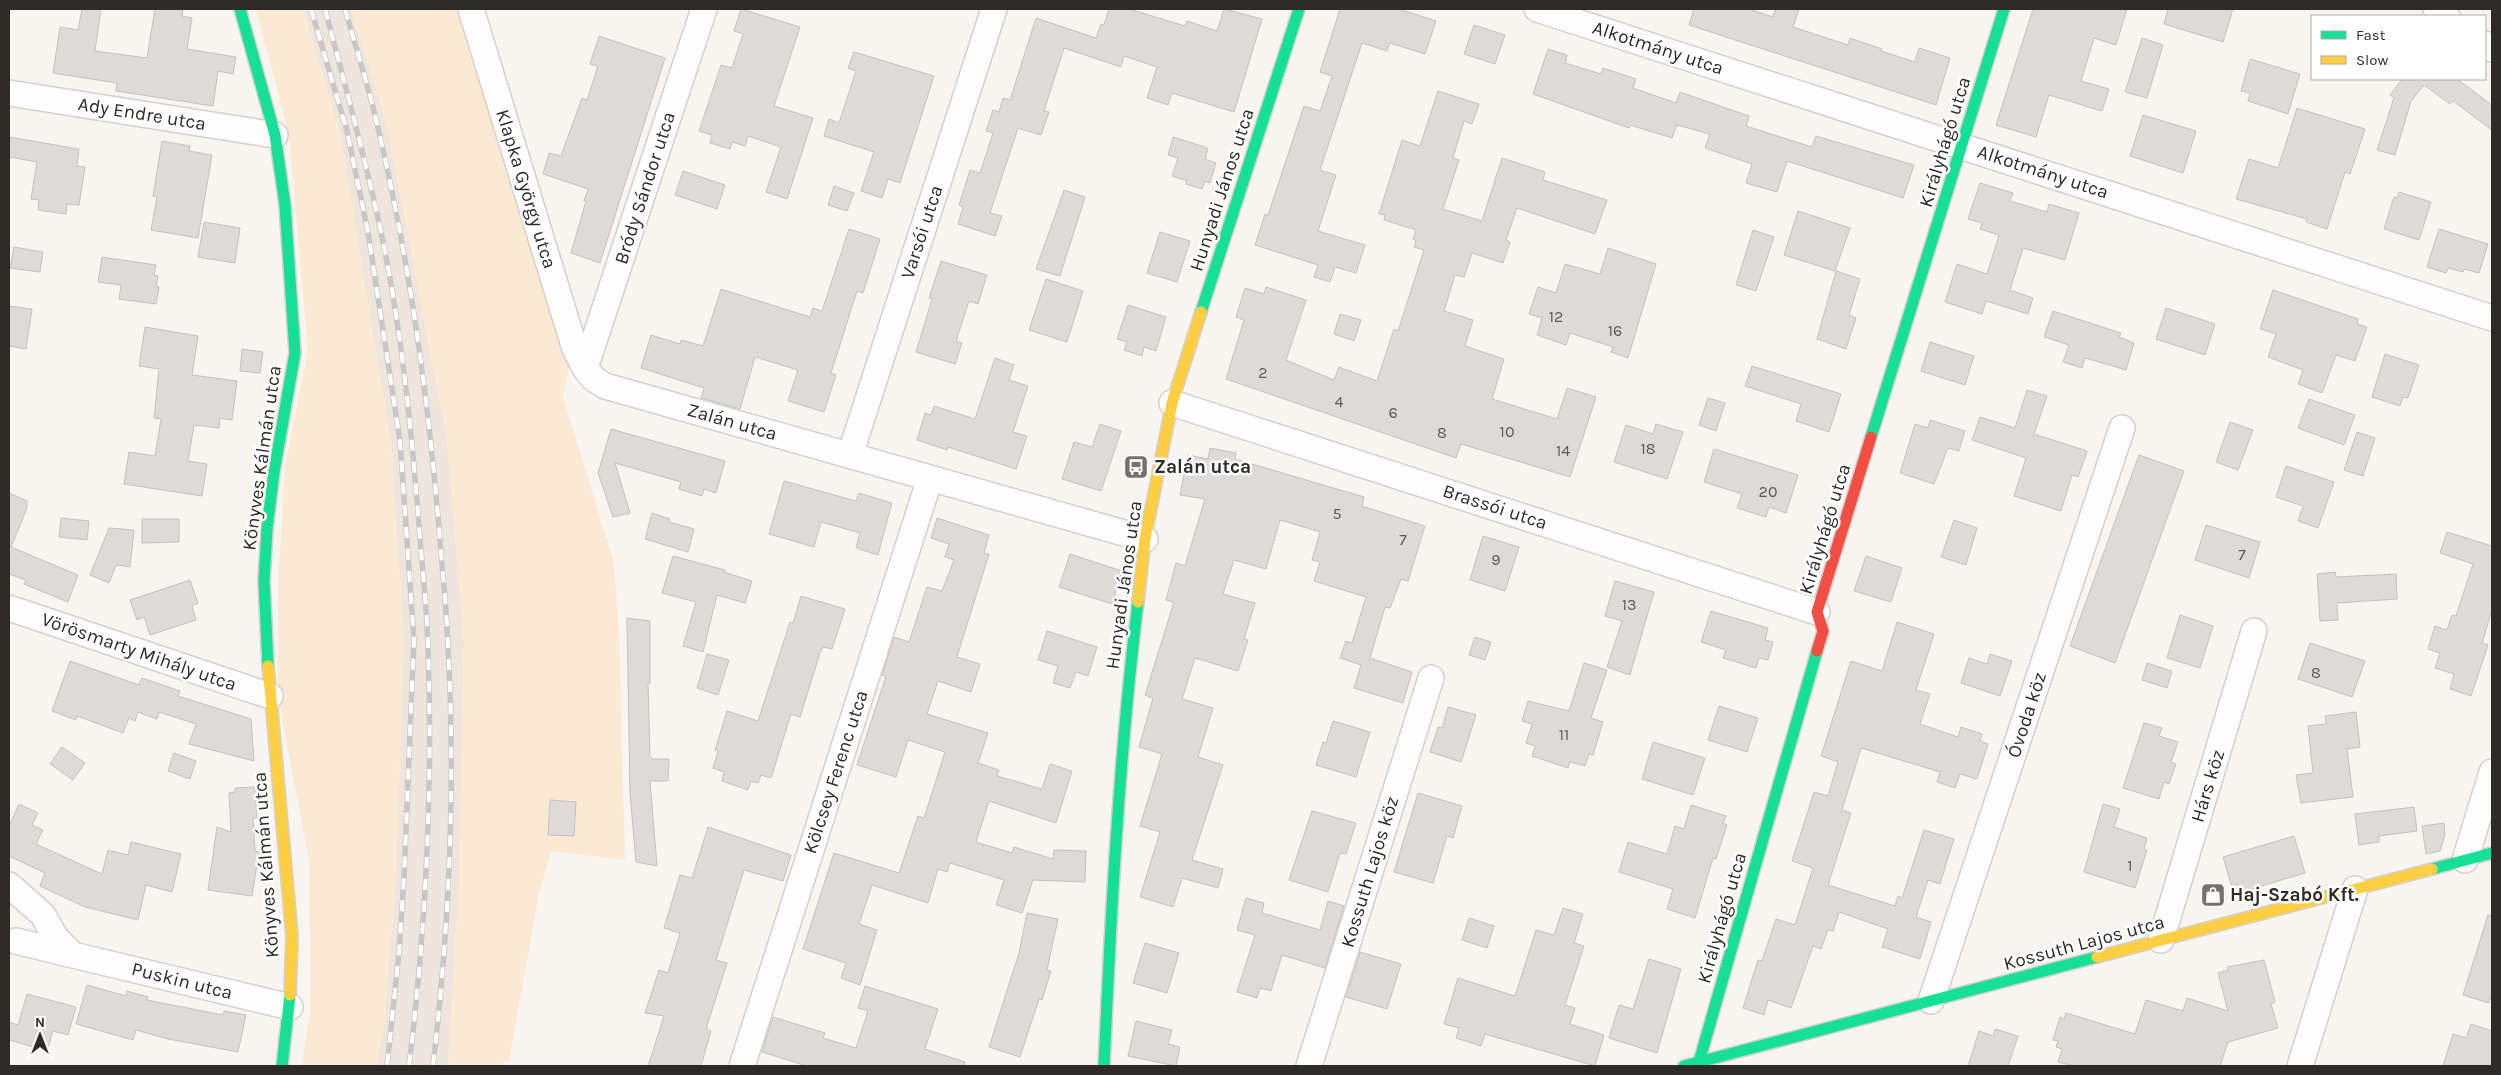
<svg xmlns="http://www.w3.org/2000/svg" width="2501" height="1075" font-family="Karla,sans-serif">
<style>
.built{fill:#eee6dc}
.green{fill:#fbe9d3}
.building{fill:#dedad9;stroke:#c4c1c0}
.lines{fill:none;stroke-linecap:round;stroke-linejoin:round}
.street-casing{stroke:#d3d0cd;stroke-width:28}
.fast-casing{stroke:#d3d0cd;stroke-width:14}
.slow-casing{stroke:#d3d0cd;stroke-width:14}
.jam-casing{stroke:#d3d0cd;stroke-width:14}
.street{stroke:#fefdfd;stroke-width:25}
.fast{stroke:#16e098;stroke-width:11}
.slow{stroke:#ffcf43;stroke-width:11}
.jam{stroke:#f24e42;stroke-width:11}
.rail-casing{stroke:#c8c6c6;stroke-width:5.5}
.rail{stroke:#fff;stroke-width:4;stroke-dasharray:11;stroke-linecap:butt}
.labels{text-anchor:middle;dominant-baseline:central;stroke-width:5;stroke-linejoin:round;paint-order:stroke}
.number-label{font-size:16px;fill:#5c5a57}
.street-label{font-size:19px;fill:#2d2b28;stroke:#fff}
.poi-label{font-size:19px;font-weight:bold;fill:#2d2b28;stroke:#fff;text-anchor:start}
</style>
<rect width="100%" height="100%" fill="#f8f4f0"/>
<!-- built -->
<path class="built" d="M303,9H351L387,125L447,441L464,641L459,882L448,1066H376L384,1027L396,877L404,641L391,441L340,133Z"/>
<!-- green -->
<path class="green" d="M256,9H303L340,133L391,441L404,641L396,877L384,1027L376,1066H301L311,1009L309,860L278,697V583L285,468L308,351L289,134Z
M351,9H465L571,358L563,397L614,563L619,634L625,860L551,851L539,893L509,1062L504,1061L503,1066H448L459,882L464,641L447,441L387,125Z"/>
<!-- building -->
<path class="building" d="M82,9H101L95,51L147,58L155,9H183L182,16L192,18L187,49L236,57L233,74L218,71L213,106L116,91L117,83L53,73L60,27L78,30Z
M741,9L800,27L774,106L813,118L787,199L766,192L781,147L748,136L745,146L732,142L730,149L710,143L712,135L699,131L721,65L732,68L743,34L734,31Z
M1109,9H1129L1185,26L1187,21L1217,31L1224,9L1262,19L1234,112L1172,93L1168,105L1147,98L1157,67L1124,56L1121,67L1064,48L1044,111L1049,112L1041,135L1018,128L990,213L1002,216L995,236L958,224L963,207L959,205L970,170L980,173L993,133L986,131L993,110L999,112L1003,98L1010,100L1036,18L1096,38L1101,24L1104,25Z
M1340,9H1399L1436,21L1425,54L1390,43L1387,51L1362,43L1320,170L1336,175L1318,231L1365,245L1356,273L1335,267L1330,282L1314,277L1318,265L1255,245L1265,214L1268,215L1304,106L1320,111L1332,76L1320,72Z
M1694,9H1749L1773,17L1775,9H1799L1793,27L1848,45L1850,38L1882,49L1881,51L1915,62L1919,48L1950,58L1936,105L1689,25Z
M2033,9H2127L2116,45L2094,38L2081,81L2109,89L2102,111L2049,95L2036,137L1996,125Z
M2168,9H2233L2223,42L2164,24Z
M1474,25L1505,35L1495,64L1464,54Z
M599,36L665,58L600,263L571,253L586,201H584L588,189L543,174L549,153L561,156L582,98L587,100L598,66L590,64Z
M2142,38L2163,45L2147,98L2125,92Z
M1548,49L1567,55L1565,63L1601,74L1603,68L1636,79L1633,88L1676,103L1680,92L1749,116L1746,126L1812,147L1816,136L1914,165L1903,198L1787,161L1777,192L1746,183L1752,164L1705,148L1710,134L1677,125L1672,138L1630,125L1629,128L1533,94Z
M854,52L934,76L900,183L888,179L882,198L861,191L874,152L824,136L829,119L839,123L856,71L848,68Z
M2250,59L2300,74L2288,114L2248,101L2250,93L2241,91Z
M2402,79H2457L2492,105V130L2453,101L2450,104L2424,85L2411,101L2395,155L2377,150L2394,98L2390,95Z
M1438,91L1479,104L1472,124L1464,121L1453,158L1459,160L1443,209L1482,221L1502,158L1545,172L1543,180L1607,200L1595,234L1517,208L1506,240L1510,242L1503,263L1472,253L1464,277L1455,275L1444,311L1473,320L1465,346L1504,359L1492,399L1557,419L1567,388L1596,397L1570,477L1461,444L1456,458L1226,379L1244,320L1236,317L1245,288L1264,294L1266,287L1306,300L1286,360L1334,380L1339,367L1377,381L1394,329L1398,331L1424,250L1414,247L1416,241L1413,239L1416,230L1384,220L1385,215L1379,214L1402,140L1420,146Z
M2297,108L2365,129L2350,174L2345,172L2327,229L2306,222L2307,219L2236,199L2249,159L2278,168Z
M2143,115L2196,131L2183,173L2130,156Z
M9,137L79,149L77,166L85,167L79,205L67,204L66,214L38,210L39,200L31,199L37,162L9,157Z
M1173,137L1208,148L1205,159L1216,163L1210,183L1205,181L1202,189L1186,184L1187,181L1172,176L1178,158L1168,155Z
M162,141L190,146L189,151L212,155L198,238L151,230L157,197L153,196Z
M683,171L725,185L717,209L675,195Z
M1980,183L2013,193L2010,201L2047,212L2049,204L2079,213L2065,260L2023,248L2010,290L2033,298L2028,314L1986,301L1982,314L1945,302L1957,264L1987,274L1999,235L1980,229L1982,223L1968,219Z
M834,186L854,193L847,211L828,205Z
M1064,190L1085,197L1060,276L1036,269Z
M2399,192L2431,202L2419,240L2384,229L2394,197L2397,198Z
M1798,211L1850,228L1835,271L1784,255Z
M204,222L240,228L235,263L198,257Z
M849,229L880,239L863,293L857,291L831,373L836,375L824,412L788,401L798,370L755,357L740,409L701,398L704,388L641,368L651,335L680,344L681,340L703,346L721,289L810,317L813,308L822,311Z
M2439,229L2488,244L2479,273L2464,269L2463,272L2448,268L2446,273L2427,267Z
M1753,230L1774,237L1756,291L1736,285Z
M1160,232L1190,241L1177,282L1147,273Z
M14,247L43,252L40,272L10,268Z
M1608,248L1656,264L1628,358L1611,352L1613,347L1570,333L1566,345L1537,335L1542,318L1529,314L1538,287L1556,293L1565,264L1600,274Z
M102,257L156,265L154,275L158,276L156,286L159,287L156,304L119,299L121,285L98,282Z
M941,261L987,275L978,304L969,301L956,341L962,343L955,364L916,352L932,299L929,298Z
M1836,271L1860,279L1849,315L1856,318L1846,349L1817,339Z
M1046,279L1083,291L1067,342L1029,330Z
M2273,290L2358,319L2357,324L2367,327L2355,361L2336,355L2322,393L2298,384L2303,370L2268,357L2276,334L2260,329Z
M1128,305L1166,317L1156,351L1144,347L1142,356L1124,350L1127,342L1117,339Z
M9,306L32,309L26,349L9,346Z
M2166,308L2215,324L2205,355L2156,339Z
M2053,311L2121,333L2119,337L2134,343L2126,370L2085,358L2082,368L2063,362L2069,345L2044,337Z
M1340,314L1361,320L1354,341L1334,334Z
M145,327L198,336L192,375L237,381L232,420L220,418L219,428L194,425L188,461L207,464L202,496L124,484L129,452L155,456L161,419L154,418L159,369L139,366Z
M1930,342L1974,356L1965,385L1921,371Z
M242,349L263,352L260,373L240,371Z
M2385,354L2419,365L2408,398L2403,397L2400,406L2372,397Z
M995,358L1014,365L1009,380L1028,386L1013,432L1027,436L1016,469L948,447L947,450L917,440L925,413L931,415L934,406L975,419Z
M1752,366L1841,394L1829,432L1796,421L1801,404L1745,386Z
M2027,390L2047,396L2034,434L2087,451L2078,477L2072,475L2061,511L2014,496L2026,458L1972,440L1980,417L2015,428Z
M1708,398L1725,403L1716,431L1699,425Z
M2309,399L2355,415L2344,445L2298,428Z
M1930,420L1965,431L1959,451L1948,448L1934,484L1900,473L1915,424L1928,428Z
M2230,422L2253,430L2238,470L2216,462Z
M1100,424L1121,431L1101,491L1062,479L1074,442L1092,447Z
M1656,424L1683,432L1667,479L1614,462L1626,425L1653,434Z
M611,429L725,461L716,493L704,489L702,496L679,489L681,482L615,463L630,513L613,517L598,473Z
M2357,432L2375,438L2363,476L2344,470Z
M1210,448L1236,453L1235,459L1364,497L1362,506L1425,526L1408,581L1401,579L1390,608L1385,607L1370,658L1412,672L1403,703L1354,688L1361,665L1340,658L1346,641L1352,643L1366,597L1314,581L1320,562L1312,560L1320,532L1280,520L1266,569L1234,560L1223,594L1255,603L1244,639L1248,640L1238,671L1195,658L1182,699L1213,708L1198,757L1223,765L1192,860L1223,869L1218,888L1182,878L1173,907L1140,897L1160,832L1140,826L1162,754L1139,747L1153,698L1145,695L1174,602L1166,600L1176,563L1185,566L1205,499L1180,495L1188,455L1208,459Z
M1714,449L1798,475L1786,513L1769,507L1766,517L1737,508L1742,494L1704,482Z
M2139,455L2184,471L2115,663L2070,646Z
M2286,466L2334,482L2318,528L2298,521L2303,506L2276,497Z
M784,481L856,501L859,493L892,503L878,555L856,548L860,533L821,522L814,547L769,534Z
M9,493L27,501V508L11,547L78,575L68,602L24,584L26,580L9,574Z
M652,513L670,519L669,522L694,529L688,552L645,539Z
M61,518L89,521L87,540L59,537Z
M937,518L989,535L984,553L989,554L957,657L980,664L971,692L938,681L927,714L988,733L978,763L999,770L997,776L1042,789L1050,764L1072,771L1056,823L989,801L976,842L1012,853L1014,847L1053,859L1054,850L1086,851L1085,882L1033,880L1022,913L996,905L1004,880L950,863L947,872L938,869L928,903L872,885L859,924L877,930L860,985L841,978L846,963L803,949L834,853L899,873L918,816L924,818L945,752L908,740L896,777L857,765L886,676L882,675L894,637L909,642L927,587L942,591L954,560L945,557L949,544L931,538Z
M142,519H179V542L142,543Z
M1954,520L1977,528L1966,565L1941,557Z
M2206,525L2260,542L2249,578L2195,560Z
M109,528L134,530L130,567L116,565L109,583L90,575Z
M2447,532L2492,546V610L2482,643L2488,645L2471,696L2450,689L2454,674L2435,668L2440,653L2428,649L2435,626L2447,630L2452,615L2456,616L2473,564L2440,553Z
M1483,536L1519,547L1505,591L1470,580Z
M1070,554L1122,571L1112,604L1059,587Z
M673,556L725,570L724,572L752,581L745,603L717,595L703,652L683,646L696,602L662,593Z
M1866,556L1902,568L1891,602L1854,591Z
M2335,572L2336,577L2396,574L2397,599L2337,603L2338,620L2320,621L2317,574Z
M190,580L198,603L192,606L196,620L150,635L144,617L137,620L130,600Z
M1615,581L1654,592L1630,675L1607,667L1622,621L1605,616Z
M801,596L845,609L832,649L823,647L820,653L800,717L791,714L771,778L761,775L758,783L751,781L748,790L722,781L724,772L713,768L718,751L715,750L727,711L758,721L790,622L793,623Z
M1711,611L1768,628L1765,640L1773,642L1768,660L1759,658L1756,668L1723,658L1726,650L1701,642Z
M2180,615L2213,626L2200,668L2167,658Z
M627,618L650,621V683H648L650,756L652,759H669L668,781H650L657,866L636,862L630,793Z
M1897,622L1934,634L1916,690L1930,694L1920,724L1958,737L1961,727L1982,734L1980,741L1988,744L1977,779L1960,774L1955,788L1937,782L1940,772L1861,748L1842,810L1851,813L1828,885L1895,906L1898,896L1902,898L1924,830L1954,839L1940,884L1928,880L1916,917L1931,922L1920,959L1882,947L1888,929L1839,912L1833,931L1828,930L1821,949L1813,946L1791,1008L1768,1000L1764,1015L1743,1008L1758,960L1762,961L1776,919L1795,925L1813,868L1792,861L1814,792L1828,796L1838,762L1821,756L1851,661L1882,671Z
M1047,631L1097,647L1088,676L1076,672L1070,688L1053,683L1058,666L1038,660Z
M1475,637L1491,642L1485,660L1469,655Z
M2310,643L2365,661L2352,697L2298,679Z
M707,654L729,660L718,695L697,688Z
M1990,654L2012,661L2000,696L1961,683L1969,658L1987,664Z
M70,661L139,685L142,678L180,691L178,696L251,719L254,761L189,744L196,724L159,712L157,719L138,712L135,721L129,718L123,733L77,716L76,720L52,711Z
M1584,663L1607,670L1591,718L1603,722L1593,755L1589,754L1585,766L1570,762L1568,768L1532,756L1535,746L1526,743L1532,724L1522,721L1528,701L1569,711Z
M2147,663L2172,671L2167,688L2142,680Z
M1719,706L1758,718L1747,752L1708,740Z
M1448,707L1476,715L1461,762L1430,752L1438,727L1442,728Z
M2356,712L2360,747L2347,749L2353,797L2301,803L2296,775L2313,773L2308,726L2326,724L2325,716Z
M1333,721L1370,732L1356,777L1316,765L1323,742L1326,743Z
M2144,723L2162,728L2159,736L2178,742L2171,762L2176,764L2169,784L2164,782L2159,799L2123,788Z
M1653,742L1705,758L1693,795L1642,779Z
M62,747L85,763L73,780L50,764Z
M174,753L196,761L190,779L168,771Z
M255,787L257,818H253L255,851L259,852L252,896L208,890L217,827L231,832L229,793L235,792V788Z
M1418,793L1462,806L1453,838L1447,836L1433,883L1394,872Z
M550,800L576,802L574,836L548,835Z
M19,804L38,813L32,825L43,830L36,844L102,874L108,850L128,855L131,842L181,854L172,892L146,885L138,920L85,907L40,886L45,873L9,856V826Z
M2103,804L2120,809L2114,827L2147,838L2144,849L2147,850L2135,888L2084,872Z
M1691,805L1726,816L1723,823L1727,825L1716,859L1713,858L1695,918L1667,909L1673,889L1619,872L1628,842L1667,854L1675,826L1684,829Z
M2414,807L2417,831L2379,836V842L2359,845L2355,814Z
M1312,811L1356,823L1346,854L1340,853L1328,892L1289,880Z
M2444,823L2445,835L2440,851L2426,854L2422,826Z
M708,827L791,855L783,881L744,870L716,960L727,963L706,1029L711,1031L701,1066H648L664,1016L645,1013L659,970L668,973L680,933L664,928L680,875L692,878Z
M2294,836L2305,873L2234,894L2223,857Z
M1246,898L1264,903L1262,913L1320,930L1328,901L1344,906L1325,968L1282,955L1271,991L1260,988L1257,998L1237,992L1255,935L1237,930Z
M1563,908L1583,914L1574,943L1584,946L1565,1005L1575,1008L1570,1024L1604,1035L1595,1066L1485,1034L1481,1046L1456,1038L1459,1028L1444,1024L1458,978L1515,996L1536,930L1554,935Z
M1027,913L1058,919L1047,970L1051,971L1042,1000L1039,999L1020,1057L989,1047L1019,953Z
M2488,915L2492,916V992L2489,1003L2463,995Z
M1469,918L1494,926L1487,948L1462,940Z
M1145,943L1179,953L1167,993L1133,983Z
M1360,952L1401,964L1387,1009L1346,997Z
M1649,959L1681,969L1657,1053L1609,1038L1619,1005L1633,1009Z
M2264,960L2275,1002L2271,1004L2278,1028L2228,1042L2220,1066H2074L2058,1062L2062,1049L2056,1047L2058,1041L2053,1040L2060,1017L2064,1019L2066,1013L2135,1034L2146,1000L2183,1011L2187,998L2228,1011L2218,973L2228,970L2227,967Z
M87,985L126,996L127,991L148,997L147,1000L223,1015L224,1011L246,1015L238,1052L168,1039L136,1030L133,1040L76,1024Z
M865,986L938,1009L925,1049L965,1062L964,1066H807L762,1052L773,1017L825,1033L823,1038L856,1048L868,1011L858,1008Z
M27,994L76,1007L68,1035L53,1031L47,1051L9,1040V1022L18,1025Z
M1136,1021L1172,1030L1168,1044L1180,1047L1176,1066L1128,1056Z
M2471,1024L2492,1031V1066H2443L2453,1034L2466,1038Z
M1995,1029L2018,1036L2008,1066H1968L1979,1031L1993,1036Z"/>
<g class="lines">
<defs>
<path id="street" d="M471,9L575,349L585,368L594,379L605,386L1145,539
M1537,9L2492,318
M2436,9L2447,16
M2485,44L2492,49
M9,93L275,135
M585,368L704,9
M1172,403L1817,612
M850,455L994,9
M9,608L270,696
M2465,860L2492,772
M9,885L43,915L55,937L73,955L290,1007
M2161,940L2254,631
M16,941L73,955
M1931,1001L2122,428
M742,1066L930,478
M1309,1066L1431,678
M2300,1066L2355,889"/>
<path id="fast" d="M240,9L275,135L285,205L295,353L274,472L267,529L264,581L268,666
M1201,312L1299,9
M1871,437L2004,9
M2432,869L2492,853
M1699,1062L1817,651
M282,1066L290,995
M1104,1066C1111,911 1119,757 1138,602
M1684,1066L2097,957"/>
<path id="slow" d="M1138,602L1145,539L1172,403L1201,312
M268,666L292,936L290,995
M2097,957L2432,869"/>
<path id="jam" d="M1817,651L1823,631L1817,612L1871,437"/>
</defs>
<!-- street casing -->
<use href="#street" class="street-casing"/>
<!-- fast casing -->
<use href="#fast" class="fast-casing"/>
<!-- slow casing -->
<use href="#slow" class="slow-casing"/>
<!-- jam casing -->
<use href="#jam" class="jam-casing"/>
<!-- street -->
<use href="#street" class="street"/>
<!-- fast -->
<use href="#fast" class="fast"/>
<!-- slow -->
<use href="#slow" class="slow"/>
<!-- jam -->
<use href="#jam" class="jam"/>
<defs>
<path id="rail" d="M311,9L347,131L368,232L400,441L414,640L404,877L399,953L387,1066
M325,9C344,81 364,154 380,227C401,325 411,425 419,525C422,566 427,607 428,648C433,788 426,928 409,1066
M345,9C356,48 369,88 378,128C410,264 429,402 440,541C443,577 447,613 448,648C456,787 449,928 433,1066"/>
</defs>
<!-- rail casing -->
<use href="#rail" class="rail-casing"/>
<!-- rail -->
<use href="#rail" class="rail"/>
</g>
<!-- icons -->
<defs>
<symbol id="bus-square" viewBox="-11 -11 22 22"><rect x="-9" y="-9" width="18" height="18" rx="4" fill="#74716e" stroke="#fff"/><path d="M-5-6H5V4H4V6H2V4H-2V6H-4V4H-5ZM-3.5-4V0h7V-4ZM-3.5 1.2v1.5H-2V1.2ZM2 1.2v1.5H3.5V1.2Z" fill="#fff"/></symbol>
<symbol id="shop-square" viewBox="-11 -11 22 22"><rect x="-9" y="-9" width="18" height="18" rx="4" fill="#74716e" stroke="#fff"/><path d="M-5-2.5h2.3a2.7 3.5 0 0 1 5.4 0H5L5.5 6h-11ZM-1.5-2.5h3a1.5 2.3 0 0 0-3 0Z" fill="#fff"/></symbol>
</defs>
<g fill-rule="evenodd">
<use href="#bus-square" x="1122" y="453" width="28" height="28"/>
<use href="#shop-square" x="2199" y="881" width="28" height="28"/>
</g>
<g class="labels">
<!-- number labels -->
<g class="number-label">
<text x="1556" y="316">12</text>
<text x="1615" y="330">16</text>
<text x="1263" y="372">2</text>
<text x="1339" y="401">4</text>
<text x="1393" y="412">6</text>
<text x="1507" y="431">10</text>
<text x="1442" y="432">8</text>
<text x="1648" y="448">18</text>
<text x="1563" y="450">14</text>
<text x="1768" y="491">20</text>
<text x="1337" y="513">5</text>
<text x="1403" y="539">7</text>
<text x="2242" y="554">7</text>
<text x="1496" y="559">9</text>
<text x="1629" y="604">13</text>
<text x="2316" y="672">8</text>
<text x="1564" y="734">11</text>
<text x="2130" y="865">1</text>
</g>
<!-- street labels -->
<g class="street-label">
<text transform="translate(1658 48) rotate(18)">Alkotmány utca</text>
<text transform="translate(142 114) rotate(9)">Ady Endre utca</text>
<text transform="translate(1945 142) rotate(-73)">Királyhágó utca</text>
<text transform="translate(2043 172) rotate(18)">Alkotmány utca</text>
<text transform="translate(645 188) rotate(-72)">Bródy Sándor utca</text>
<text transform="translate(526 189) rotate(73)">Klapka György utca</text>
<text transform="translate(1222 190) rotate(-72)">Hunyadi János utca</text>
<text transform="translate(922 232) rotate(-72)">Varsói utca</text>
<text transform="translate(732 422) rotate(16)">Zalán utca</text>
<text transform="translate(262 458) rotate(-82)">Könyves Kálmán utca</text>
<text transform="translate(1495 507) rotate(18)">Brassói utca</text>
<text transform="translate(1825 529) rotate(-73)">Királyhágó utca</text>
<text transform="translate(1124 585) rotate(-82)">Hunyadi János utca</text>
<text transform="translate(139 652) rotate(19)">Vörösmarty Mihály utca</text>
<text transform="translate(2027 715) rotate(-72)">Óvoda köz</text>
<text transform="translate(836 772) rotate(-72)">Kölcsey Ferenc utca</text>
<text transform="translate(2208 786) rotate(-73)">Hárs köz</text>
<text transform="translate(266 865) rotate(-94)">Könyves Kálmán utca</text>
<text transform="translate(1370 872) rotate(-73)">Kossuth Lajos köz</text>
<text transform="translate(1722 918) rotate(-74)">Királyhágó utca</text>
<text transform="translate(2084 943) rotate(-15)">Kossuth Lajos utca</text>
<text transform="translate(182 981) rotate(14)">Puskin utca</text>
</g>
<!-- poi labels -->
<g class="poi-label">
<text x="1154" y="467">Zalán utca</text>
<text x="2230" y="895">Haj-Szabó Kft.</text>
</g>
</g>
<!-- border -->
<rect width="2501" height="1075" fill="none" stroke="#2d2b28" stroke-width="20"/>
<!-- legend -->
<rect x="2311" y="15" width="175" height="65" fill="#ffffff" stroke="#abaaa9"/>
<rect x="2321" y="31" width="25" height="8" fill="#16e098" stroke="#abaaa9"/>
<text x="2356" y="40" font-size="15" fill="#2d2b28">Fast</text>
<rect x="2321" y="56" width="25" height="8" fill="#ffcf43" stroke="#abaaa9"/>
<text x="2356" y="65" font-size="15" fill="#2d2b28">Slow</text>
<!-- north arrow -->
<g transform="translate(40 1035)" stroke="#ffffff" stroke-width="4" paint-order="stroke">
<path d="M0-4L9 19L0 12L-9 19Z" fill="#2d2b28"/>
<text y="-8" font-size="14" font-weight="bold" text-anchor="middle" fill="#2d2b28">N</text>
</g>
</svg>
